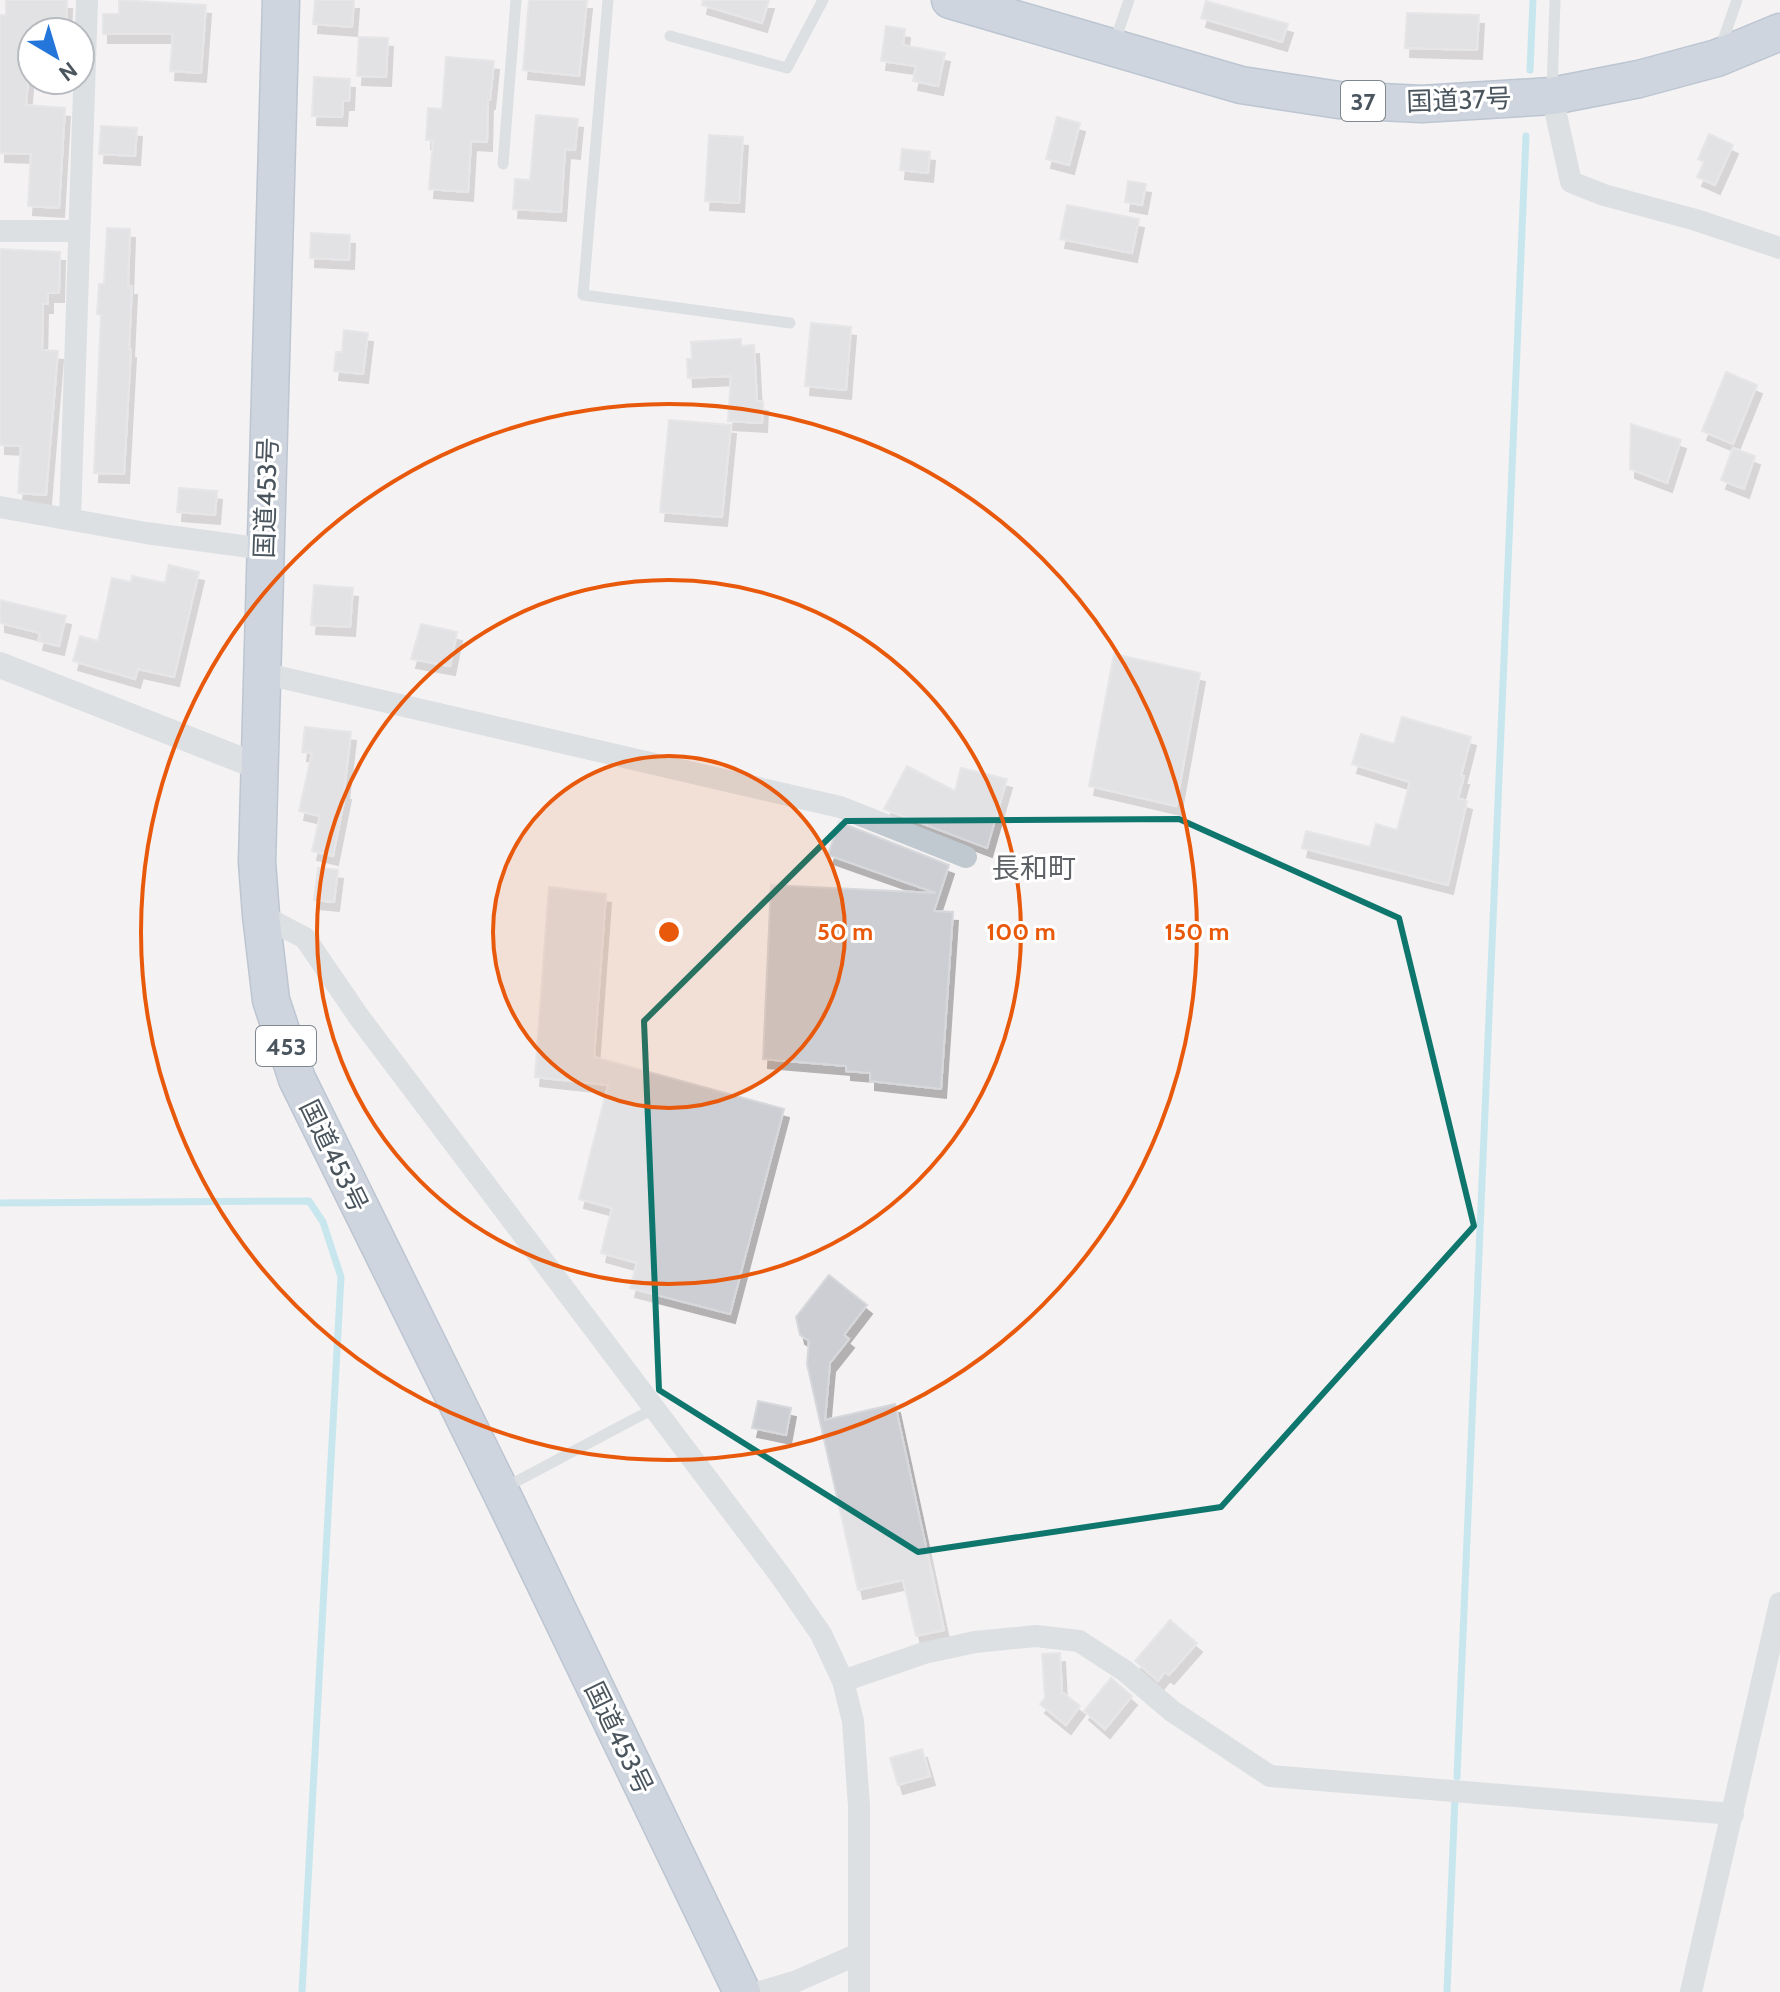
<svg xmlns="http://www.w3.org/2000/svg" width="1780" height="1992" font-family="Cabin,'Noto Sans JP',sans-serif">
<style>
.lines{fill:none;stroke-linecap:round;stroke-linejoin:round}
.stream{stroke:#93d7e8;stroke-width:7}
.building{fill:#ccced3;stroke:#d6d8dc;stroke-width:2;filter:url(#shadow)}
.trunk-casing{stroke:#788fa9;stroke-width:39}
.service{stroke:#c0c9cf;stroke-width:11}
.minor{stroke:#c0c9cf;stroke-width:22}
.tertiary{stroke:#c0c9cf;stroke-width:26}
.trunk{stroke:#a0b2c6;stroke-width:36}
.marked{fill:none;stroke:#0f766e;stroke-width:6;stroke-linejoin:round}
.ring{fill:none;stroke:#e8590c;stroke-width:4}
.labels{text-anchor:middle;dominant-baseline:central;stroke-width:6;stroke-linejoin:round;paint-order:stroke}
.shield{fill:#fff;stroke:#80888e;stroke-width:2}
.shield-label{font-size:24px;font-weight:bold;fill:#4a555e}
.street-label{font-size:26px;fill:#4a555e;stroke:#fff}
.neighbourhood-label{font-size:28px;fill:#5e6266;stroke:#fff}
.centre{fill:#e8590c;stroke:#fff;stroke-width:4}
.ring-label{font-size:24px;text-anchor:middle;font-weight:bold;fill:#e8590c;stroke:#fff;stroke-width:6;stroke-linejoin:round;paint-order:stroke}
</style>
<defs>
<filter id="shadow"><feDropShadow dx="5" dy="9" stdDeviation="0" flood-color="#0004"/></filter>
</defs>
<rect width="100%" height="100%" fill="#f4f2f2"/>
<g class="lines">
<!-- stream -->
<path class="stream" d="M1530,70L1533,0
M0,1203L309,1201L323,1222L341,1277L302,1992
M1457,1777L1526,136
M1447,1992L1455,1797"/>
</g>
<!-- building -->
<path class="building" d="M6,0H67L66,32H32L26,105L65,108L59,208L28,206L31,154L0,153V15H6Z
M119,0L206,5L201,73L170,71L173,34H103V14H119Z
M315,0H354L352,27L313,24Z
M529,0H587L579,76L523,70Z
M703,0H769L762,23L702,5Z
M1206,1L1288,24L1282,42L1201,18Z
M1407,13L1479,15L1477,50L1405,48Z
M886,26L905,29L903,45L945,53L938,86L913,81L916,66L881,61Z
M359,37L388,38L386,77L357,76Z
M446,57L494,61L490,100H488L487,142L471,141L468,192L429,189L433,140H426L428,108L442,109Z
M314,77L350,79L349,101H343L342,117L312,116Z
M536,115L578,119L575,150L565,149L561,212L513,209L515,179L530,180Z
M1057,117L1080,123L1069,165L1046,159Z
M101,126L137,128L135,156L99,154Z
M1709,134L1733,145L1715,185L1697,177L1704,162L1698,159Z
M709,135L743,137L739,203L705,201Z
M902,149L930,152L928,173L900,170Z
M1128,181L1146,184L1142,205L1125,202Z
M1067,205L1139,219L1132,253L1060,239Z
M107,228L130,229L128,286H132L129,349H131L124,474L94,473L101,315L97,314L99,284H104Z
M311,233L350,235L349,260L310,258Z
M0,249L60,252L59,293H48V304H43L42,350L58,351L46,495L18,493L21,446L0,445Z
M811,323L851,327L846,390L805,386Z
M344,330L368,333L363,374L334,371L336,352H342Z
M741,339V346L754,345L757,401L763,402L762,423L728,421L731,376L688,378L687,359H692L691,342Z
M1726,372L1757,385L1733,444L1702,431Z
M669,420L731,425L722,517L660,512Z
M1631,424L1681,440L1667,483L1630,469Z
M1733,448L1755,456L1744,489L1721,480Z
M179,488L217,491L215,515L177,512Z
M169,565L199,572L174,677L138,669L135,679L73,661L80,636L98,641L112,578L131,582L132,576L165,583Z
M314,585L353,588L350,627L311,625Z
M0,600L66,616L59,646L38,641L40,633L0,623Z
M421,624L457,632L450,666L411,659Z
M1114,654L1200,673L1176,806L1089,786Z
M1402,717L1471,737L1461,776H1464L1458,798L1467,801L1448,885L1302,848L1306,831L1370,847L1376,824L1397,830L1410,782L1352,764L1361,734L1394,744Z
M305,727L351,732L344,791H346L333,856L312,851L320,816L299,811L312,753L302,752Z
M907,766L955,791L961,768L1007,779L987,848L884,809Z
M839,822L949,865L934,911L953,912L941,1089L870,1081V1073L846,1071V1066L763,1059L771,885L936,893L828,855Z
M318,868L338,870L334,902L314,900Z
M549,887L606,894L594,1057L784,1109L730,1314L630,1288L637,1263L601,1253L612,1208L579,1199L608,1085L535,1077Z
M829,1275L867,1305L844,1335L849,1339L830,1363L825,1420L895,1404L944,1630L916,1636L903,1580L858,1590L807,1364L809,1341L800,1335L796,1317Z
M758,1401L791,1408L786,1435L752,1428Z
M1170,1620L1197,1643L1169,1675L1165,1672L1158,1681L1135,1661Z
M1060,1653L1062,1692L1080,1706L1066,1725L1040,1704L1045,1698L1042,1654Z
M1111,1678L1132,1696L1105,1729L1084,1711Z
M922,1749L930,1776L898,1785L890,1758Z"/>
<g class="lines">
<defs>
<path id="trunk" d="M281,0L257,862L261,915L271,1000L297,1079L500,1490L742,1992
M950,0L1241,85L1339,100L1422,104L1552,96L1639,79L1717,58L1780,32"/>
</defs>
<!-- trunk casing -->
<use href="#trunk" class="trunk-casing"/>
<!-- service -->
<path class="service" d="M608,0L583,295L790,323
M670,36L787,68L823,0
M1114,44L1129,0
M1720,49L1737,0
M1552,91L1555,0
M503,164L516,0
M504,1488L653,1409"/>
<!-- minor -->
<path class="minor" d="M1552,96L1571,182L1604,195L1696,220L1780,248
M0,231H79
M0,507L146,533L264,549
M70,519L87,0
M262,673L840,807L966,857
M261,915L305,938L359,1017L780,1575L821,1634L843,1681L853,1721L859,1806V1992
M843,1681L924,1653L975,1642L1036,1636L1079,1641L1125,1671L1172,1711L1270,1776L1733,1814
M760,1992L797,1981L858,1954
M1691,1992L1780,1603"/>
<!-- tertiary -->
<path class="tertiary" d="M0,665L259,767"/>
<!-- trunk -->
<use href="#trunk" class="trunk"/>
</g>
<!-- marked area -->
<path d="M0 0H1780V1992H0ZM1179,819L1399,918L1474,1226L1221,1507L918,1552L659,1390L644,1021L846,821Z" fill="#f4f2f2" fill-opacity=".55" fill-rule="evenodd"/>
<path class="marked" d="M1179,819L1399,918L1474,1226L1221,1507L918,1552L659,1390L644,1021L846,821Z"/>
<!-- distance rings -->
<circle cx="669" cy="932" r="176" fill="#e8590c" fill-opacity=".12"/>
<g class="ring">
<circle cx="669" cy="932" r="176"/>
<circle cx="669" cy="932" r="352"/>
<circle cx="669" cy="932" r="528"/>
</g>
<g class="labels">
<!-- shield labels -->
<g class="shield">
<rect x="1341" y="81" width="44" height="40" rx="6"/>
<rect x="256" y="1026" width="60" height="40" rx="6"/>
</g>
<g class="shield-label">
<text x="1363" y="101">37</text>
<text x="286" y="1046">453</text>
</g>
<!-- street labels -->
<g class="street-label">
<text transform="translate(1459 100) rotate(-2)">国道37号</text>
<text transform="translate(266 498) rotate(-88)">国道453号</text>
<text transform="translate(334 1156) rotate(64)">国道453号</text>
<text transform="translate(619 1738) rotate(64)">国道453号</text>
</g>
<!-- neighbourhood labels -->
<g class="neighbourhood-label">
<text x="1034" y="868">長和町</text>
</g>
</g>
<circle cx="669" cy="932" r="12" class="centre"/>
<g class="ring-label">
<text x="845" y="940">50 m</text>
<text x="1021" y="940">100 m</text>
<text x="1197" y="940">150 m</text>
</g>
<!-- north arrow -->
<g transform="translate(56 56) rotate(142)"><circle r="38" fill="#ffffff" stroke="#b7bbbf" stroke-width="2"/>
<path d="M0-6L14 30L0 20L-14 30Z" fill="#2476db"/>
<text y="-12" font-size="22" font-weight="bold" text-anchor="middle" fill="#4a555e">N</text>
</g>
</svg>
